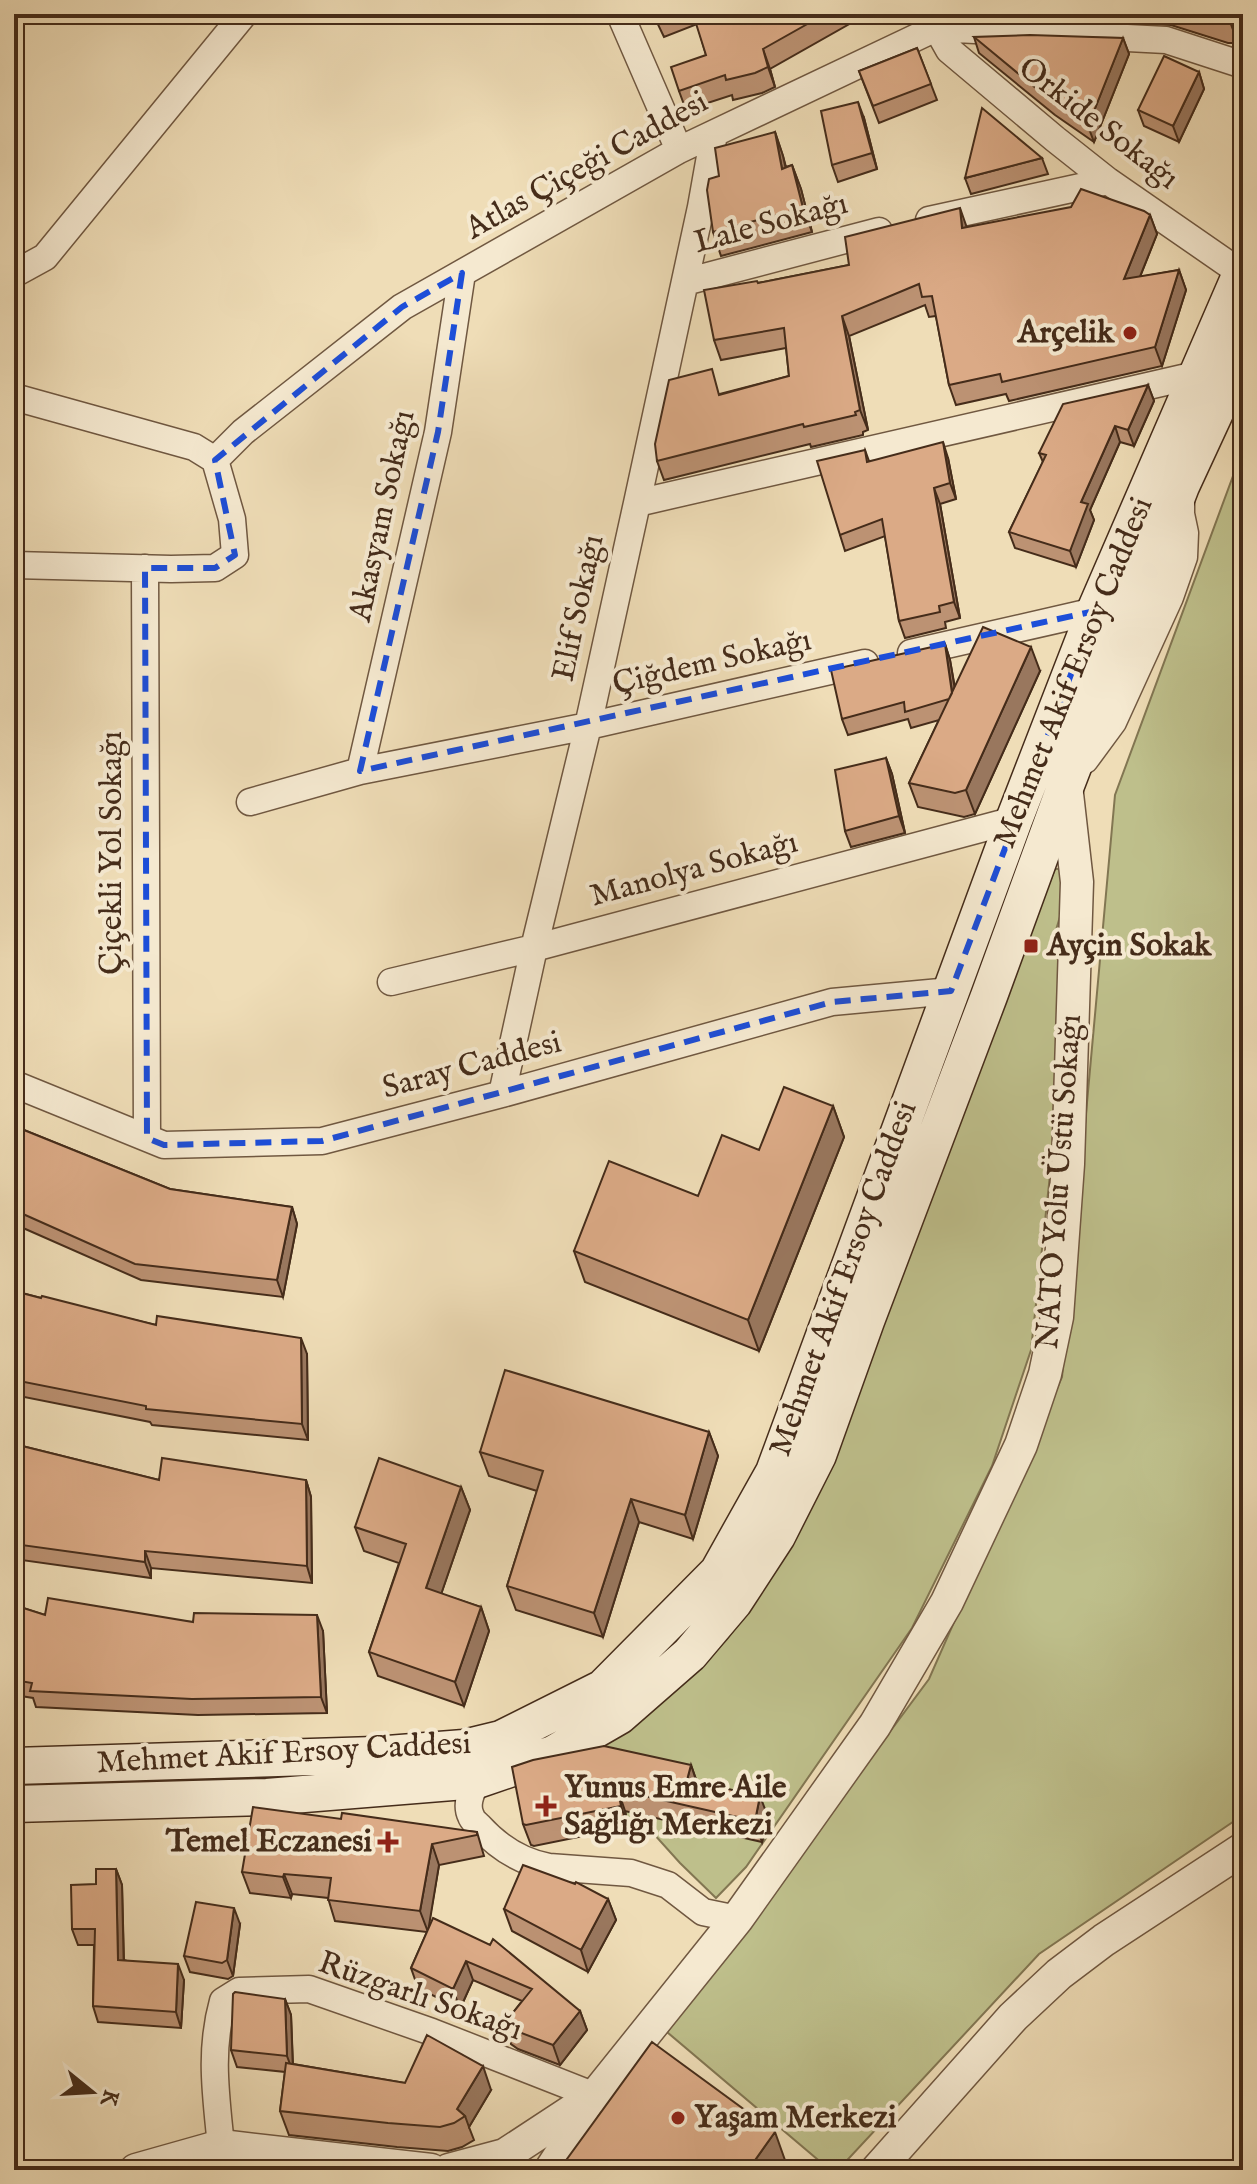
<svg xmlns="http://www.w3.org/2000/svg" width="1257" height="2184" font-family="'IM FELL English',serif">
<style>
.green{fill:#bebf8b;stroke:#827652;stroke-width:2}
.lines{fill:none;stroke-linecap:round;stroke-linejoin:round}
.minor-casing{stroke:#705841;stroke-width:29}
.tertiary-casing{stroke:#705841;stroke-width:35}
.secondary-casing{stroke:#452c1a;stroke-width:39}
.minor{stroke:#f5e9d0;stroke-width:26}
.tertiary{stroke:#f5e9d0;stroke-width:32}
.secondary{stroke:#f5e9d0;stroke-width:36}
.wall{fill:#bc9273;stroke:#452c1a;stroke-width:2}
.shaded-wall{fill:#99775e;stroke:#452c1a;stroke-width:2}
.building{fill:#dbaa86;stroke:#452c1a;stroke-width:2}
.marked{fill:none;stroke:#1d4ed8;stroke-width:6;stroke-dasharray:16 10;stroke-linejoin:round}
.poi-dot{fill:#8f2418;stroke:#f5e9d0;stroke-width:3}
.labels{text-anchor:middle;dominant-baseline:central;stroke-width:8;stroke-linejoin:round;paint-order:stroke}
.street-label{font-size:32px;fill:#452c1a;stroke:#f5e9d0}
.poi-label{font-size:32px;font-weight:bold;fill:#452c1a;stroke:#f5e9d0;text-anchor:start}
</style>
<rect width="100%" height="100%" fill="#efddb7"/>
<filter id="stains"><feTurbulence type="fractalNoise" baseFrequency=".0025" numOctaves="4"/><feColorMatrix values="0 0 0 0 .2 0 0 0 0 .09 0 0 0 0 .02 0 0 0 .5 -.17"/></filter>
<radialGradient id="worn" r=".72"><stop offset=".6" stop-color="#630" stop-opacity="0"/><stop offset="1" stop-color="#630" stop-opacity=".3"/></radialGradient>
<!-- green -->
<path class="green" d="M1243,449V1815L1039,1954L838,2170H830L667,2032L929,1679L1062,1377L1115,795Z
M1055,869H1064L1062,910L1056,930L1062,937L1055,1129L1031,1350L992,1466L912,1628L746,1867L716,1898L680,1863L635,1813L628,1827L616,1766L573,1760L703,1664L727,1639L771,1577Z"/>
<g class="lines">
<defs>
<path id="minor" d="M620,14L679,150
M931,18L949,50L1055,139L1108,181L1241,273
M929,220L1108,181
M14,274L45,257L244,14
M685,282L879,231
M14,397L194,447L215,460L243,432L402,307L679,150L936,28L1166,40L1243,65
M637,503L1196,375
M14,565L171,569L215,568L235,555L232,519L215,460
M145,568L147,1138
M911,653L1095,611
M1085,760L1113,722L1170,597L1184,557L1185,533L1181,514V492
M360,771L438,432L462,273
M250,802L360,771L588,726L865,663
M391,982L534,948L1014,820
M14,1084L164,1145L322,1141L502,1094L832,1002L951,991
M502,1094L534,948L588,726L637,503L701,207L714,134
M477,1780C472,1791 465,1804 471,1816C472,1820 476,1823 479,1826C498,1847 521,1862 549,1867L631,1873L668,1885L703,1912L737,1919
M221,2146C216,2095 209,2051 223,2001L239,1991L309,1989L432,2032L595,2096L547,2170"/>
<path id="tertiary" d="M136,2170L221,2146L431,2170
M449,2170L505,2155L595,2096L737,1919L875,1725L947,1602L1021,1445L1045,1374L1057,1317L1068,1164L1077,882L1066,785
M877,2170L1013,2017L1059,1974L1104,1940L1243,1849"/>
<path id="secondary" d="M14,1766L375,1755L464,1748L501,1739L603,1688L718,1572L774,1472L1014,820L1095,611L1243,269
M14,1804L267,1797L477,1780L553,1754L619,1716L690,1654L734,1602L777,1536L818,1455L866,1321L989,996L1066,785L1181,486L1243,352"/>
</defs>
<!-- minor casing -->
<use href="#minor" class="minor-casing"/>
<!-- tertiary casing -->
<use href="#tertiary" class="tertiary-casing"/>
<!-- secondary casing -->
<use href="#secondary" class="secondary-casing"/>
<!-- minor -->
<use href="#minor" class="minor"/>
<!-- tertiary -->
<use href="#tertiary" class="tertiary"/>
<!-- secondary -->
<use href="#secondary" class="secondary"/>
</g>
<!-- wall -->
<path class="wall" d="M653,14H867L770,69L775,87L762,93L733,100L732,95L686,110L679,91L706,55L697,24L664,37Z
M1124,14H1243L1238,43H1228L1171,25L1158,24Z
M974,37L1123,38L1129,54L1094,142L1055,115L979,53Z
M917,48L937,100L879,123L859,71Z
M1199,72L1204,89L1179,142L1144,126L1138,110Z
M864,118L877,169L838,182L832,165Z
M775,132L783,156L786,167L792,165L801,189L812,232L721,256L713,232L719,176Z
M1042,158L1048,174L971,194L965,178Z
M1150,215L1157,234L1140,277L1179,270L1186,290L1162,366L1009,401L1006,394L956,405L949,385L936,316L929,317L925,305L849,336L868,430L863,432V435L811,447L810,444L664,480L657,461L720,394L789,376L786,348L721,360L714,340L758,283L849,265L967,227Z
M1148,385L1154,401L1134,446L1120,442L1090,510L1094,520L1076,567L1015,548L1009,532L1043,462L1039,453Z
M865,450L869,461L948,458L956,499L940,504L960,618L945,622L946,628L905,638L899,621L885,536L845,551L840,535Z
M945,644L950,660L955,688L1040,671L975,814L964,817L918,807L909,783L939,720L911,728L908,719L848,735L842,719Z
M886,758L892,774L905,833L851,847L845,831Z
M833,1106L844,1137L759,1351L585,1282L574,1251L698,1196L759,1150Z
M14,1126L170,1189L292,1207L297,1224L283,1297L141,1280L14,1224Z
M14,1291L41,1298L156,1325L307,1354L308,1440L152,1425L150,1422L14,1395Z
M709,1432L718,1456L693,1539L639,1522L603,1637L516,1610L507,1586L537,1491L489,1476L480,1452Z
M14,1444L159,1480H306L311,1497L312,1583L151,1568V1578L14,1559Z
M461,1487L470,1510L441,1594L481,1607L489,1631L464,1706L378,1676L369,1652L399,1563L364,1551L355,1527Z
M14,1605L45,1615L193,1622L323,1631L327,1713L198,1715L36,1707L33,1698L14,1695Z
M691,1765L697,1782L768,1817L762,1842L625,1811L628,1827L534,1846L531,1845L523,1824Z
M341,1819L477,1832L484,1856L439,1865L428,1928L580,2011L587,2030L560,2065L518,2049L511,2044L504,2024L522,2001L473,1980L460,2009L418,1988L411,1968L427,1932L335,1921L328,1898L292,1894L291,1898L250,1893L242,1872Z
M116,1869L122,1885L124,1960L184,1980L181,2028L98,2022L93,2006L94,1945H78L72,1929L96,1884Z
M608,1899L616,1920L588,1972L512,1931L504,1909Z
M240,1924L233,1976L228,1979L190,1972L184,1956Z
M285,1999L291,2015L293,2064L405,2083L491,2090L469,2127L474,2140L462,2147L448,2151L397,2147L289,2135L280,2111L285,2072L237,2067L231,2050Z"/>
<!-- shaded-wall -->
<path class="shaded-wall" d="M1231,14H1243V26L1238,43L1229,19Z
M1123,38L1129,54L1094,142L1088,126Z
M763,49L770,69L775,87L768,67Z
M1199,72L1204,89L1179,142L1173,126Z
M858,102L864,118L877,169L872,153Z
M775,132L783,156L791,192L782,169Z
M792,165L801,189L812,232L803,208Z
M960,208L967,228H962Z
M1150,215L1157,234L1131,299L1124,279Z
M1179,270L1186,290L1162,366L1155,347Z
M842,316L849,336L868,430L860,410Z
M1148,385L1154,401L1134,446L1128,430Z
M1115,426L1120,442L1090,510L1094,520L1076,567L1070,551L1081,502Z
M943,442L948,458L956,499L950,483Z
M934,488L940,504L960,618L954,602Z
M945,644L950,660L959,714L953,698Z
M1031,647L1040,671L975,814L966,790Z
M886,758L892,774L905,833L899,816Z
M833,1106L844,1137L759,1351L748,1320Z
M292,1207L297,1224L283,1297L277,1280Z
M301,1338L307,1354L308,1440L302,1424Z
M709,1432L718,1456L693,1539L685,1515Z
M306,1480L311,1497L312,1583L307,1566Z
M461,1487L470,1510L435,1612L426,1588Z
M631,1499L639,1522L603,1637L594,1613Z
M145,1551L151,1568V1578L145,1562Z
M481,1607L489,1631L464,1706L455,1682Z
M317,1615L323,1631L327,1713L321,1697Z
M691,1765L698,1786L687,1780Z
M618,1790L625,1811L628,1827L621,1806Z
M760,1796L768,1817L762,1842L755,1821Z
M432,1844L439,1865L428,1932L420,1911Z
M116,1869L122,1885L124,1976L118,1960Z
M284,1874L292,1894L291,1898L283,1877Z
M608,1899L616,1920L588,1972L581,1950Z
M234,1908L240,1924L233,1976L227,1960Z
M466,1961L473,1980L460,2009L453,1989Z
M178,1964L184,1980L181,2028L176,2012Z
M285,1999L291,2015L293,2072L287,2056Z
M580,2011L587,2030L560,2065L553,2045Z
M483,2066L491,2090L469,2127L465,2116L457,2109Z
M775,2132L786,2163L781,2170H748Z"/>
<!-- building -->
<path class="building" d="M693,14H825L763,49L768,67L755,73L726,80L725,75L679,91L671,67L706,55Z
M1203,14H1231L1229,19H1219Z
M1030,35L1123,38L1088,126L1049,99L974,37Z
M917,48L931,84L873,106L859,71Z
M1164,56L1199,72L1173,126L1138,110Z
M858,102L872,153L832,165L821,111Z
M982,108L1042,158L965,178Z
M775,132L782,169L792,165L803,208L713,232L707,190L709,179L719,176L715,148Z
M1081,189L1144,211L1150,215L1124,279L1179,270L1155,347L1002,382L1000,374L949,385L932,296L922,297L919,284L842,316L860,410L855,412L856,415L804,427L803,424L657,461L655,444L669,380L712,369L719,395L789,376L784,328L714,340L704,290L757,281L758,283L849,265L845,237L956,209L960,208L962,228L1071,207Z
M1148,385L1128,430L1115,426L1081,502L1088,504L1070,551L1009,532L1046,455L1039,453L1063,404Z
M943,442L950,483L934,488L954,602L939,606L940,612L899,621L882,519L840,535L817,461L865,450L867,462Z
M983,627L1031,647L966,790L955,793L909,783Z
M945,644L952,693L949,699L905,712L904,702L842,719L831,670Z
M886,758L899,816L845,831L835,770Z
M784,1087L833,1106L748,1320L574,1251L609,1161L698,1196L722,1135L759,1150Z
M14,1126L170,1189L292,1207L277,1280L135,1264L14,1210Z
M14,1291L41,1298L42,1296L156,1325L157,1316L301,1338L302,1424L146,1409V1406L14,1380Z
M505,1370L709,1432L685,1515L631,1499L594,1613L507,1586L543,1471L480,1452Z
M14,1444L159,1480L162,1458L306,1480L307,1566L145,1551V1562L14,1544Z
M379,1458L461,1487L426,1588L481,1607L455,1682L369,1652L406,1544L355,1527Z
M48,1598L193,1622L194,1613L317,1615L321,1697L192,1699L30,1691L32,1683L14,1680V1605L45,1615Z
M604,1746L691,1765L687,1780L760,1796L755,1821L618,1790L621,1806L526,1825L523,1824L512,1767L533,1760Z
M253,1807L341,1819L342,1813L477,1832V1835L432,1844L420,1911L328,1900L331,1878L284,1874L283,1877L242,1872Z
M523,1865L575,1884L576,1882L608,1899L581,1950L504,1909Z
M96,1869H116L118,1960L178,1964L176,2012L93,2006L95,1929H72L71,1885L96,1884Z
M196,1902L234,1908L227,1960L222,1963L184,1956Z
M433,1918L490,1945L493,1939L580,2011L553,2045L511,2029L504,2024L532,1989L466,1961L453,1989L411,1968Z
M235,1992L285,1999L287,2056L231,2050L233,1994Z
M427,2035L483,2066L457,2109L465,2116L454,2123L440,2127L388,2123L280,2111L286,2063L405,2083Z
M652,2042L775,2132L748,2170H559Z"/>
<!-- marked area -->
<path class="marked" d="M462,273L438,432L360,771L1095,611L951,991L832,1002L322,1141L164,1145L147,1138L145,568H215L235,555L215,460L402,307Z"/>
<!-- markers -->
<g class="poi-dot">
<circle cx="1130" cy="333" r="8"/>
<rect x="1023" y="938" width="16" height="16" rx="4"/>
<path d="M542 1794h8v8h8v8h-8v8h-8v-8h-8v-8h8z"/>
<path d="M384 1830h8v8h8v8h-8v8h-8v-8h-8v-8h8z"/>
<circle cx="678" cy="2118" r="8"/>
</g>
<g class="labels">
<!-- street labels -->
<g class="street-label">
<text transform="translate(1098 124) rotate(38)">Orkide Sokağı</text>
<text transform="translate(587 166) rotate(-29)">Atlas Çiçeği Caddesi</text>
<text transform="translate(771 224) rotate(-15)">Lale Sokağı</text>
<text transform="translate(383 516) rotate(-78)">Akasyam Sokağı</text>
<text transform="translate(579 608) rotate(-78)">Elif Sokağı</text>
<text transform="translate(712 663) rotate(-13)">Çiğdem Sokağı</text>
<text transform="translate(1074 673) rotate(-68)">Mehmet Akif Ersoy Caddesi</text>
<text transform="translate(112 853) rotate(-90)">Çiçekli Yol Sokağı</text>
<text transform="translate(694 870) rotate(-15)">Manolya Sokağı</text>
<text transform="translate(472 1066) rotate(-15)">Saray Caddesi</text>
<text transform="translate(1060 1182) rotate(-86)">NATO Yolu Üstü Sokağı</text>
<text transform="translate(844 1279) rotate(-70)">Mehmet Akif Ersoy Caddesi</text>
<text transform="translate(284 1754) rotate(-3)">Mehmet Akif Ersoy Caddesi</text>
<text transform="translate(420 1997) rotate(19)">Rüzgarlı Sokağı</text>
</g>
<!-- poi labels -->
<g class="poi-label">
<text x="1114" y="333" text-anchor="end">Arçelik</text>
<text x="1047" y="946">Ayçin Sokak</text>
<text x="564" y="1788">Yunus Emre Aile<tspan x="564" dy="37">Sağlığı Merkezi</tspan></text>
<text x="372" y="1842" text-anchor="end">Temel Eczanesi</text>
<text x="694" y="2118">Yaşam Merkezi</text>
</g>
</g>
<!-- margin -->
<rect width="1257" height="2184" fill="none" stroke="#efddb7" stroke-width="48"/>
<rect x="16" y="16" width="1225" height="2152" fill="none" stroke="#452c1a" stroke-width="4"/>
<rect x="24" y="24" width="1209" height="2136" fill="none" stroke="#452c1a" stroke-width="2"/>
<!-- north arrow -->
<g transform="translate(92 2092) rotate(108)" stroke="#f5e9d0" stroke-width="6" paint-order="stroke">
<path d="M0-6L14 30L0 20L-14 30Z" fill="#452c1a"/>
<text y="-12" font-size="22" font-weight="bold" text-anchor="middle" fill="#452c1a">K</text>
</g>
<rect width="100%" height="100%" filter="url(#stains)"/>
<rect width="100%" height="100%" fill="url(#worn)"/>
</svg>
